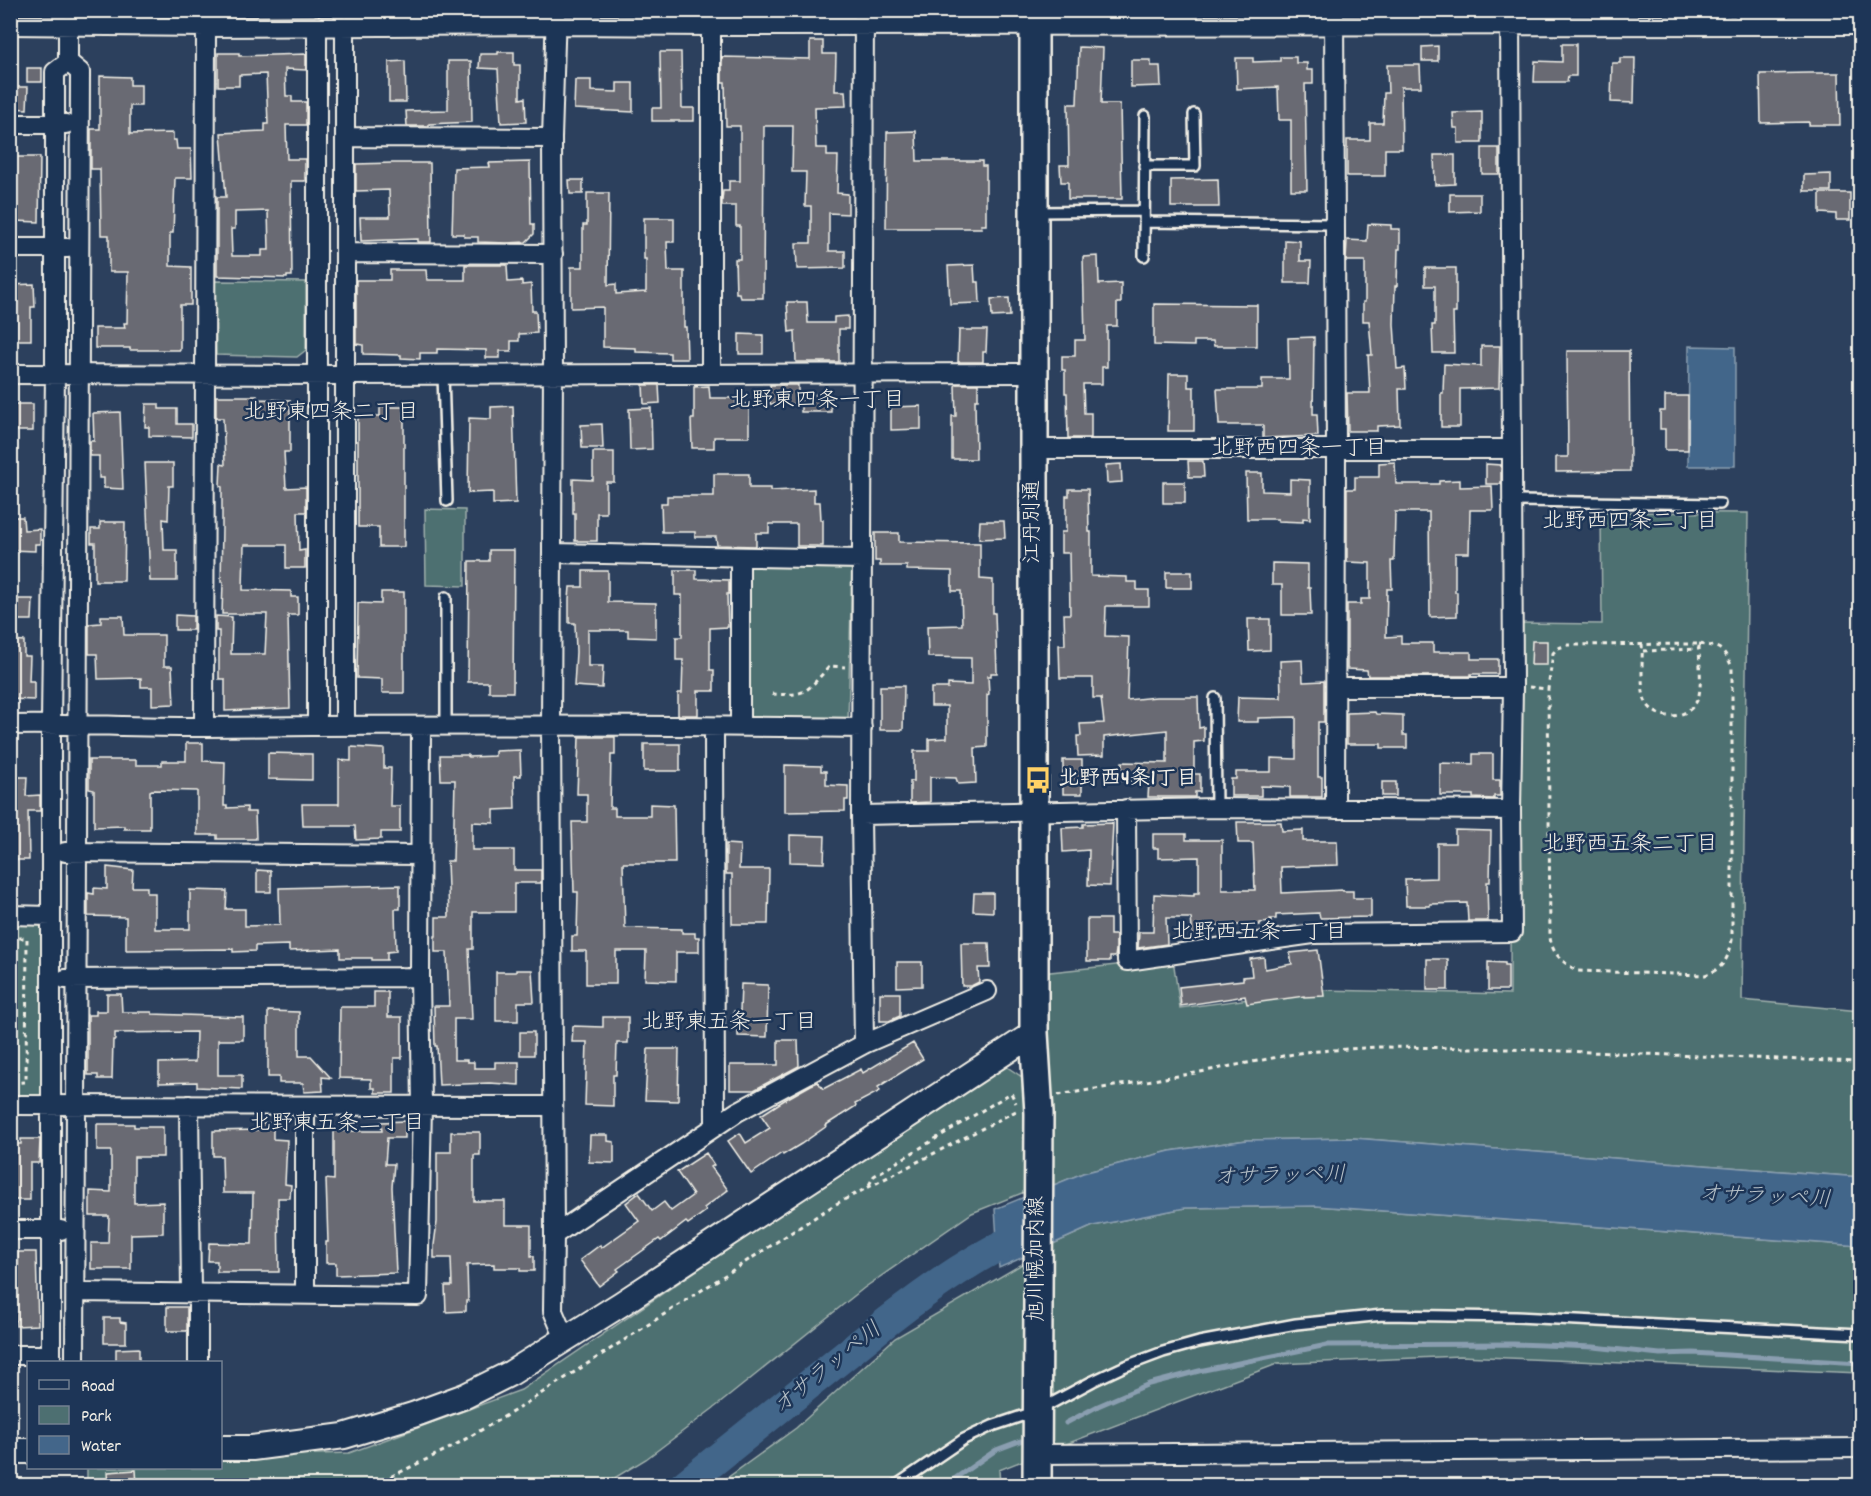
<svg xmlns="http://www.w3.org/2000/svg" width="1871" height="1496" font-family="Dekko,'Klee One',sans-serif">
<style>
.green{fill:#4d6f71;stroke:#a0b0ac;stroke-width:1.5}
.water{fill:#43668a;stroke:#8a9eb0;stroke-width:1.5}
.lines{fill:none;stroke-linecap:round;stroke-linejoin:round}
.stream{stroke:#8a9eb0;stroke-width:5}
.river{stroke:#43668a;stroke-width:30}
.building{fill:#696b73;stroke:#f4f1e8;stroke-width:1.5;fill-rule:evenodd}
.lane-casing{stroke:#f4f1e8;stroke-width:14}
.street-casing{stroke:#f4f1e8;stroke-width:22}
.secondary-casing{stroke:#f4f1e8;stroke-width:28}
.primary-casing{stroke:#f4f1e8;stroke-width:32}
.path{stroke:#f4f1e8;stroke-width:3;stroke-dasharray:4.5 4.5;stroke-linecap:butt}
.lane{stroke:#1d3557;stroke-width:9}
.street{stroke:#1d3557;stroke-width:18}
.secondary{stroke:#1d3557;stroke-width:24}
.primary{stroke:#1d3557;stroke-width:27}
.labels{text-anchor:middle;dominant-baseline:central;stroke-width:5;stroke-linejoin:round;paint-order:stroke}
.street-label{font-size:21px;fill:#f4f1e8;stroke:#1d3557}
.poi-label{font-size:21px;font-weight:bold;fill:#f4f1e8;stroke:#1d3557;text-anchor:start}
.neighbourhood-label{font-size:22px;fill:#f4f1e8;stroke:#1d3557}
.water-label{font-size:22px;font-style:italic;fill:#b6c0c7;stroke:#1d3557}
</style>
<rect width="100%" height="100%" fill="#2c405d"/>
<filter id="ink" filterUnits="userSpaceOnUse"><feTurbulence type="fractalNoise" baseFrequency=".0167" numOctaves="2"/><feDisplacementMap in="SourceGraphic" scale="12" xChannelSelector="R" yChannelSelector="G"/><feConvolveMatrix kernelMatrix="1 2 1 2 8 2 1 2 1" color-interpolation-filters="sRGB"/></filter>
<g filter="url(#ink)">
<!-- green -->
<path class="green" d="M81,10V14H10L11,11Z
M215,281L306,282V350L297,357L216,355Z
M425,509L465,510V586L426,585Z
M1601,512L1748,513L1742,1000L1860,1011V1177L1353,1138L1247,1140L1170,1151L1083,1173L1047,1188L1041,973L1173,959L1180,1008L1320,990L1510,994L1511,623L1602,624Z
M749,563L852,565L848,722L745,719Z
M11,922H43L42,1098H11Z
M1001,1063L1025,1079L1027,1191L972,1213L864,1288L719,1404L646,1459L603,1485L87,1486V1468H220L221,1457L349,1453L521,1390Z
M1316,1206L1860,1246V1373L1460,1356L1277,1364L1040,1454L1044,1248L1093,1226L1185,1208Z
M1024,1263L1027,1459L999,1470L1000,1485L716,1486L796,1428L895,1338Z"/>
<!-- water -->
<path class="water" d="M1689,346L1735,347V466H1688Z
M1353,1138L1860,1177V1246L1316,1206L1185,1208L1093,1226L999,1268L995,1209L1083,1173L1170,1151L1247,1140Z"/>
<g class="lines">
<!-- stream -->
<path class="stream" d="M1066,1423L1098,1406L1149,1384L1199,1371L1327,1345L1514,1344L1594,1347L1660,1354L1693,1353L1860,1363
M944,1486L996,1450L1020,1441"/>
<!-- river -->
<path class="river" d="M683,1486L888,1321C933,1286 981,1252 1034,1230"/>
</g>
<!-- building -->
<path class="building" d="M810,41H823V54H836L835,91H845L846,106L815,107L816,148H827V156H838L837,193L848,194V214L829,213V251H845V268L797,269L796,243H811V206H805L806,172H792L793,126H764L763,298H740L739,293H736L735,259H740V226H736V206H722V201L723,191H729V181H740V126H726L725,82H722V57L810,59Z
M1562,44H1576V76H1568L1567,82H1534L1535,61L1562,62Z
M1438,46V61H1422V47Z
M1079,47L1103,48L1101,104H1120L1122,199H1068V182H1061L1060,165H1069L1068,104H1077Z
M498,52H514V65H520V99L525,98L526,122L501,123L498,69L479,68L480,54H498Z
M660,52H681L682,108H694V121H652V108H661Z
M218,53H239V56L306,54V70L285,69L286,96H292V102H306V125H286L287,159H305V181H291L292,276H287V278L217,276V197H226L221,133L265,131V124H268L266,74L239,75V86H218ZM268,211L269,250H262V256H232L231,229H235V212Z
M1280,57H1296V63H1307V70H1313V84H1305L1307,190H1291V120H1279L1278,87L1237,89L1236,58H1253V62L1280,61Z
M1620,58H1635L1634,103L1611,102L1612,63H1620Z
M1131,60H1151V66H1160L1161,86L1131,87Z
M405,61L406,102H389V62Z
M448,61H471L472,122L429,124V126H407L406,111L448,110Z
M1387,65H1420L1421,87H1401L1402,149H1385V176H1347V140H1370V123H1383L1384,93H1388Z
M27,68H42V82H27Z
M1809,73H1839L1840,125H1809V122L1761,123L1760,74Z
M100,76L130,77V85H141V106H130V134L173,133V140H176L177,149H191L192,178H175L173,233H170V266L191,267V305H180V350H130V348H95V328H125L124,323H127L128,272H109V235H101L100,169H91V129H100Z
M575,80H591V91L617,92V83H633V112L574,109Z
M10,87H28L27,109L10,108Z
M1482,112V143H1458V128H1454L1453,113Z
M916,131L917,161H982V166H986V225H981L982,228H886L887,132Z
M1482,148H1499V174H1482Z
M1434,155H1455V184L1435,185Z
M11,157H40L39,222L15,221V215H10Z
M530,162L531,224H534V234L526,242L507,243L478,242V237H464V234H452L454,168L490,167L489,163Z
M393,163H430L431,242H418V239L361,241L360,217H390L389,190L356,191V164Z
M1831,174V191H1804V175Z
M1218,179L1219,207H1171V180Z
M569,180H583V194H570Z
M587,193H609L608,285L616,284V294L646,292V259H644V218H674V242H667L668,271H684V327H686L687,359H670V353L636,352V348L603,347V307L571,308V267H583V225H587Z
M1820,193H1850V220H1836V214L1820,213Z
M1450,194H1480V211L1450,212Z
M1368,224L1391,225V229H1400V249H1398L1397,286H1395L1394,324L1397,369L1405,368L1406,389H1399L1400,425L1377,426V431H1348L1347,393H1370L1368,355H1372L1369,321H1363V302H1365V261H1346L1347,240L1367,241Z
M1285,240L1300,241V261H1311L1310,283H1285Z
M1098,256L1099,284L1121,283V303H1117V326H1107V367H1102V384H1083L1084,413H1091V438H1068L1067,393H1065V370H1062V356H1075V340H1085L1083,257Z
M465,265H507L508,282L522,281V285L531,284L532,311H536L537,333L519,334V341H511V351H500V358H486V350L437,349V353H420V359L401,358V355L363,354V345L356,344V280H390V270H426L427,280H465Z
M974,265L975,282H979L980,303L950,304L948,266Z
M1425,268H1456V313H1453L1454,353H1433L1432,325H1435V286H1425Z
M34,284L35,307H31V340H10V285Z
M1009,298L1010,316L992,317L991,299Z
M787,302H807L808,323H834V317L848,316V329H839V362H796L795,331L789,332Z
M1154,304L1257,305V346H1214L1213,341H1194V346L1154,345Z
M959,330H987L986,352H983V362H958Z
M739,334L763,335V354H739Z
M1314,337L1313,414H1317L1318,436L1263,438V425H1219L1217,389H1262V379H1289L1288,338Z
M1481,346H1500L1499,388L1460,389V427H1441V393H1443L1444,364L1481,366Z
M1567,351H1629L1630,471L1556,472V457H1568Z
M1169,374H1188V387H1194V431H1168Z
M957,384H978V400H975L976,459H952V416H956L955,386Z
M643,385H659L660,403L644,404Z
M770,385H798V404H770Z
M709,386L710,398H736V404H749V437H714V448H692L691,419H694V387Z
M801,394L831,395V412H801Z
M216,396H257V399L290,400V452H284L286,488L306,487V512H298L299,551L305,550V568H286V545H244L243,590L291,591V597H298V615H288L290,708L225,711V679H219V631H216V616L232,617L231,654H265L267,614H222L223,582H221L222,528V487L220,486L221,464L225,465L223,418H216Z
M1665,396H1688V450H1665V429H1660V411H1665Z
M10,404H33V431H10Z
M146,404H159V409H177V424H192V437L149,436V427H145Z
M513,406L516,503L493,504V492L468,493L469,418L491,419V407Z
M921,406V429L891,430V407Z
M380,407H404V547H379V527H358V416H380Z
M651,408L652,449L630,450L629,409Z
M120,412L123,489L104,488V478H99V456H90V441H94L93,413Z
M602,424L603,448H582L581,425Z
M593,452H614V482H606V513H597V541H575V513H573V479L593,480Z
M1188,461H1203L1204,477H1189Z
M1395,462L1396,484H1439V481L1460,480V487L1492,486L1493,510H1470L1469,553H1455V592H1457V616L1430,617L1429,512H1395L1394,561H1391L1392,589H1387L1386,637L1401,636V643H1433V652H1471V659H1498V674H1471V676H1368L1367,670L1347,669V604H1361V599H1370V563L1347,562V489H1355V477H1379V463Z
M145,463H173V486H169L168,520L163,519L164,550H177V581H150Z
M1121,464L1122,482L1107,483L1106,465Z
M1486,464L1501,465V484H1486Z
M1246,473H1262V491L1290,492V479L1310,480V519L1303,518V522L1278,521V519H1247Z
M714,474H749V488H770V491L814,489V502H820L821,520H823V546H797V524H769V533H756V546L717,545L716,537H695V532H662L661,503H667V496H714Z
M1163,482H1185V503H1163Z
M1069,489H1088L1089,532H1091V576L1127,577V582H1137V590H1149V606H1106L1105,636L1129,637L1127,700L1156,697H1198L1199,728L1204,727V741L1194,742V774H1200V792H1195V797H1148L1149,782L1122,781V762L1167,763V730L1104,737V755L1078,756L1077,736H1081L1080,724L1104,723L1101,698H1093V678H1060L1059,645H1065L1064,614H1070L1069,553H1061V532H1066V496H1069Z
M10,517H23L24,530L40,529V544H35V551L10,550Z
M980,521H1004L1005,538L979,539Z
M100,522H125L124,581H95V543H91V529H100Z
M875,533H899V542L980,543V579L993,580V613H995L997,673H991V676H988L989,694L987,695V747L975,748L976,783L958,784L956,778L930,777V802L910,803V781H914V751H929V739L947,738V706H931V688H948V684L971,685V658L928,657L927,626L962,625L961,591H952V571L907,570V566H880V561H875Z
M489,550H514L513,692H489V682H468L469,561H489Z
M1272,563L1308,564V588H1310L1311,615H1282V585H1272Z
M675,570H696V579L729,580V594H727L728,627L710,628V670H714V691H698V715H678V693H682L683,660H676V637H682V595H675Z
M583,571H608V602L656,603V638L628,637V630H588V666H603L602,688L574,686L576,652L575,623H569V599L570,587H583Z
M1166,572H1192V588H1166Z
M381,592H404V693H382V679L357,678L358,603L381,604Z
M18,599H33L32,620H17Z
M175,615L193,616V630H175Z
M101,616H123L124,635H164V666H172L174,704L152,705V687H141V678L98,679L97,654H89V624L101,623Z
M1248,619H1270V650L1249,651Z
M10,640L24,641V656H30L29,681H34V700L10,699Z
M1532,641H1547V665H1531Z
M1302,660L1303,682L1324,681V722H1318V777H1322V797H1290V787L1261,786V796H1231V779H1236V772H1271V758L1296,759V717L1258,718V722H1237L1238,697L1281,698L1280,661Z
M880,686H904L903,730H880Z
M1375,712L1376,714L1403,715V735H1407V748H1381V744H1347V713Z
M579,737H615V755H611L610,808H615V816H650V804L674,805L675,863H623L625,928L682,929V933H695V937H699V952H676V981L645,980L646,951H616V984H586V951H572V936H577L578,892H574L572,822H587V794H577Z
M186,743H203V761L225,762L224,806H227V808L247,807V812H255L256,839H217V835H197V791L152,790L150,791V829H124V826L94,827V790L89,789V760H136V765H162V761H186Z
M644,744H680V771H644Z
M351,747L384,749V768H391L390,806H400V832H381V839L356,840L355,826H303L302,804H339V760L351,761Z
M520,750L521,776H514L515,809L494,810V823L472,822V850H514V870H541V883H514V912H473V949H469L472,1019H454V1060H467V1062H474V1068H495V1062H519V1085L489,1083L439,1085L437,1046H435L434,1006H449L447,952H435V936H436V917H449L447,861H453L455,780H441L440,755H468V757L495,756V751Z
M268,753L312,754V780L268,779Z
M1473,754H1493V780H1500V796H1494V799L1473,798V795H1440V763L1473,764Z
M1063,760H1082V794H1063Z
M785,765L821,766V771H826V785L848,786V800H845V811L785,812Z
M10,777H27L26,796L40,795V811H28L29,860H10Z
M1382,782H1396V796H1382Z
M1237,822H1281L1282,831L1303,830V841H1337L1338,865L1281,867L1282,893L1343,890V891H1353V898H1371V917L1320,918L1319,913L1276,915V919H1270L1271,922L1260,923V925H1211V938L1193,940L1191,918H1166L1167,944L1138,948L1139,932H1153L1154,894L1194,896V893H1199V857L1158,858V848H1153V834H1186V840H1222V890H1255L1253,843H1238Z
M1113,823L1110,886L1088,885L1089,850L1063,852L1062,828L1083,827V824Z
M1455,830L1491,831L1490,882H1487L1488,921H1468L1467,903L1430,904V906H1406L1405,879L1437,878V843H1455Z
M790,835L825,836L824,863L790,862Z
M726,844L740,845L739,869H769L768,924H732V874H726Z
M107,867L133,870L132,887H147V893H155V929H190V890L227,891L226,909H245V926L280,925L279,888L400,885V909H395L396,951L387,952V960H372V958H340V949L289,951V945L255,946V951L233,952V949L126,950V917L88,916V893L94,894V888L107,889Z
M257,870L271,871V892H257Z
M974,893H993V912L973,911Z
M1087,919H1110V935H1116V950L1115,957H1110V961H1087Z
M961,943H989L990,968H978L979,982L971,986H962Z
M1318,950L1324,996L1304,997V996L1247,1004L1245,996L1181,1006L1179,987L1243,980V977L1252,976L1250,959L1264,957L1265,969L1292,964L1290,953Z
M1427,959H1448V990H1427Z
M897,962H922V986L897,987Z
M1488,962L1505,963V965H1508V990H1488Z
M516,970H532L534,1002H518V1021H496V972H516Z
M741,984L768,985L767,1037L738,1036V1026H734V1011H740Z
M374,992H388V1017H402V1058H394V1093H375V1088H371V1079L339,1078L340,1007H374Z
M880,993H900V1016L889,1021H880Z
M107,994H121L122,1012H152V1014L243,1017V1040H218V1075H242V1089L197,1087V1082L159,1083V1063L195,1062L196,1032L115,1033V1040H113L112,1079H98V1075H88V1015H96V1011H107Z
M268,1011L299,1012V1056H311L331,1078L322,1077L323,1091L304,1092L303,1083H279V1077H268Z
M603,1017H628V1043H617L616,1075H613V1106L585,1105L587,1042H572L573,1026L603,1027Z
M520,1032H534V1055H520Z
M778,1040H798L799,1066L754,1090H730V1065H778Z
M913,1043L923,1059L878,1087L880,1091L855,1104L856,1106L826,1125L827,1126L801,1144L783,1155L782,1153L751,1174L728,1141L740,1133L746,1143L770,1128L761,1115L786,1099L811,1085L818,1082L823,1089L861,1069L863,1073Z
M648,1049H679L678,1101L645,1100Z
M405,1121V1138H387L385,1164H394L392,1187L396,1273L336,1275V1263H326V1242H328L326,1179L334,1180V1131H382L381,1122Z
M257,1123H273V1139L287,1140L285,1184L291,1185L290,1198H278L279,1272H217V1261H208L209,1243L252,1244L253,1193H223L222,1156H213V1131L257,1130Z
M97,1124H134V1127H163V1157H134V1203L163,1202V1233L131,1234V1269H91V1243H108L109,1216H90V1191L111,1192V1151H97Z
M451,1132H480V1155H474V1201H505V1225H531V1256H534V1271H520V1268H494V1264L467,1265L468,1301H466V1311L446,1312L445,1286H452L451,1258H434V1245L437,1222V1152H451Z
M590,1135H608V1141L614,1142V1163L589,1162Z
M21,1139H40L39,1163H30V1200H10L12,1144H21Z
M706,1153L714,1165L711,1167L728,1190L704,1208L706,1211L688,1224L686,1222L661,1241L659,1239L617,1269L619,1271L599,1286L580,1260L600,1245L601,1248L639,1221L626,1203L639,1193L652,1211L664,1202L671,1211L693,1195L677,1172Z
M18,1252H36L38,1325L16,1326L15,1295H18Z
M167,1307H187V1331H167Z
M104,1318H120V1322L126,1323V1343H104Z
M139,1348V1362H116V1349Z
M136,1470L137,1485H109L108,1472Z"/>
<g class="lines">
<defs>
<path id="lane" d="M1144,166H1195L1194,114
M1036,212L1144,211
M1144,222L1334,224
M1144,256L1145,116
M443,374L447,501
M1512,501L1720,504
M446,597V725
M1215,698L1216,808
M895,1486L964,1439L992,1426L1037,1411L1093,1381L1123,1367L1163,1352L1199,1342L1296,1324L1383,1315L1516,1317L1860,1334"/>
<path id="street" d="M556,10L552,138L553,373L551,725L554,1235L553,1311L565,1339
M711,10V373
M1334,10L1336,450L1335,809
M10,25L206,27L556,25L711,26L1860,25
M68,25V62L80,72L75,1362
M317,26V725
M345,26V725
M10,124H66
M345,137L552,138
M10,248H68
M345,253L553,254
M10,374L344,375L1035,373
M1035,449H1511
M552,553L862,559
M740,557V726
M1336,687H1513
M10,725C75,724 140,727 205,727C424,725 643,725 862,728
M204,727L206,27
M714,727L715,1126
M1126,809L1127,961L1313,934L1512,932L1511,810L1513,687L1510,10
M861,815L1216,808L1511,810
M65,852L420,855
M10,915L51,916
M65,979L420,977
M864,1044L861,815L864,10
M10,1105L553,1106
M189,1105L191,1292
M305,1106V1294
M10,1230H61
M554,1235L737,1112L864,1044L987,991
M76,1292L418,1296L422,1106L420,977L421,726
M198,1293V1362
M10,1355H51
M51,1362V725L55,374V72L68,62
M1038,1454L1860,1448"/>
<path id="secondary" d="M220,1448H252L344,1436L413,1415L465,1396L511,1373L621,1304L1034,1033
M10,1451H28"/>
<path id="primary" d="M1034,10V1033L1039,1113L1037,1486"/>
</defs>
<!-- lane casing -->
<use href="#lane" class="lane-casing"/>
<!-- street casing -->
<use href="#street" class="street-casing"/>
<!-- secondary casing -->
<use href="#secondary" class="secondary-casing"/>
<!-- primary casing -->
<use href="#primary" class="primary-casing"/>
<!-- path -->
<path class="path" d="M1642,644C1643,659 1640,687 1645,700C1655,724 1693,720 1699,695C1702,680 1699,659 1699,644
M1699,644C1720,647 1723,647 1732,667V940C1729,958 1723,969 1705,975L1578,971C1564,963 1552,955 1550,937L1548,689L1553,653L1558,648L1568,645Z
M1643,651L1699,649
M1529,687L1548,689
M772,694C809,696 805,692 830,666L845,667
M10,938H27L26,1082L10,1083
M1058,1095L1190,1074L1304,1052L1378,1047L1480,1048L1860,1062
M869,1185L874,1176L1011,1093L1016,1103
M366,1486L390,1477L450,1448L514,1411L834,1205L1018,1110"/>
<!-- lane -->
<use href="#lane" class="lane"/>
<!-- street -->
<use href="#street" class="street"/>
<!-- secondary -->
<use href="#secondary" class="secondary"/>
<!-- primary -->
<use href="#primary" class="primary"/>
</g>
</g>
<!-- icons -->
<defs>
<symbol id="bus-bare" viewBox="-9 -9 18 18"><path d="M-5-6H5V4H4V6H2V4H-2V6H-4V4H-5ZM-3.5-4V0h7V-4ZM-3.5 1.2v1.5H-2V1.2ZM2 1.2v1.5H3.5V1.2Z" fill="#ffd166" stroke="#1d3557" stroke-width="2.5" paint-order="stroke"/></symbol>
</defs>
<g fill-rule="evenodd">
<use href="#bus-bare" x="1019" y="761" width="38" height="38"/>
</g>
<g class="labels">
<!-- street labels -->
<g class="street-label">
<text transform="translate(1034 522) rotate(-90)">江丹別通</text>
<text transform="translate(1038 1259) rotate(-90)">旭川幌加内線</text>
</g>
<!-- poi labels -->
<g class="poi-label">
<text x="1058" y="780">北野西4条1丁目</text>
</g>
<!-- neighbourhood labels -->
<g class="neighbourhood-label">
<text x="817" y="401">北野東四条一丁目</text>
<text x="331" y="413">北野東四条二丁目</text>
<text x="1299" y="449">北野西四条一丁目</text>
<text x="1630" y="522">北野西四条二丁目</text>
<text x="1630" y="845">北野西五条二丁目</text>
<text x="1259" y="933">北野西五条一丁目</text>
<text x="729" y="1023">北野東五条一丁目</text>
<text x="337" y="1124">北野東五条二丁目</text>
</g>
<!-- water labels -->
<g class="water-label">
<text transform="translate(1280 1177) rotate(-1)">オサラッペ川</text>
<text transform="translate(1765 1198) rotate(3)">オサラッペ川</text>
<text transform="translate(828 1369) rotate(-39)">オサラッペ川</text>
</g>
</g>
<!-- margin -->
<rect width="1871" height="1496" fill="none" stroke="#1d3557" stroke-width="36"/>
<rect x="18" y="18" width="1835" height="1460" fill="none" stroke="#f4f1e8" stroke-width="2" filter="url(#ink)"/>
<!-- legend -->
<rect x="27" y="1361" width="195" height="108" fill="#1d3557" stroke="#738091" stroke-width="1.5"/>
<rect x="39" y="1380" width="30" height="9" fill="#1d3557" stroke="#738091" stroke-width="1.5"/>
<text x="81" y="1391" font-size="18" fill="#f4f1e8">Road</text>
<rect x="39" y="1406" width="30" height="18" fill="#4d6f71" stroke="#738091" stroke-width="1.5"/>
<text x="81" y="1421" font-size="18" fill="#f4f1e8">Park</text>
<rect x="39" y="1436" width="30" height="18" fill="#43668a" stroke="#738091" stroke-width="1.5"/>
<text x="81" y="1451" font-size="18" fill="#f4f1e8">Water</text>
</svg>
